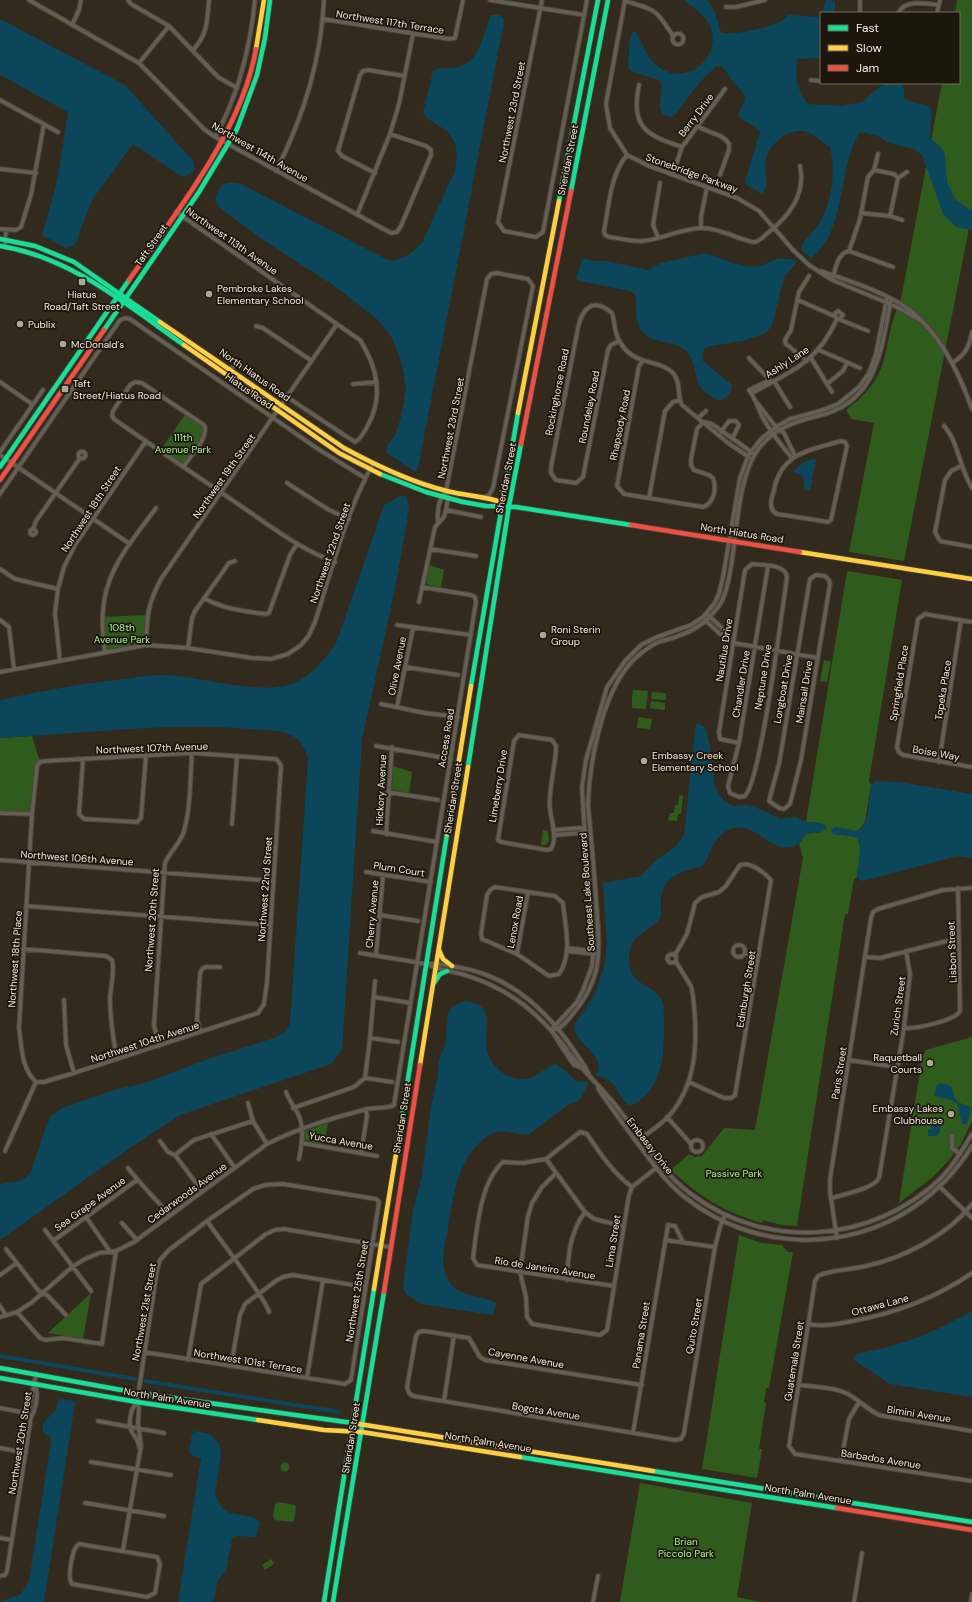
<svg xmlns="http://www.w3.org/2000/svg" width="972" height="1602" font-family="'DM Sans',sans-serif">
<style>
.green{fill:#2f5c1d}
.water{fill:#0c465a}
.lines{fill:none;stroke-linecap:round;stroke-linejoin:round}
.canal{stroke:#0c465a;stroke-width:4}
.street-casing{stroke:#4c463b;stroke-width:5.5}
.fast-casing{stroke:#4c463b;stroke-width:6}
.slow-casing{stroke:#4c463b;stroke-width:6}
.jam-casing{stroke:#4c463b;stroke-width:6}
.street{stroke:#645e54;stroke-width:3.5}
.fast{stroke:#16e098;stroke-width:4.5}
.slow{stroke:#ffcf43;stroke-width:4.5}
.jam{stroke:#f24e42;stroke-width:4.5}
.poi-dot{fill:#afa698;stroke:#1d160c;stroke-width:1.5}
.labels{text-anchor:middle;dominant-baseline:central;stroke-width:3.5;stroke-linejoin:round;paint-order:stroke}
.street-label{font-size:10px;fill:#f2e9da;stroke:#1d160c}
.poi-label{font-size:10px;fill:#f2e9da;stroke:#1d160c;text-anchor:start}
.park-label{font-size:10px;fill:#a8f494;stroke:#1d160c}
</style>
<rect width="100%" height="100%" fill="#322a1d"/>
<!-- green -->
<path class="green" d="M957,0H972V213L904,561L849,552L874,423L851,419L846,410C897,372 879,347 901,299L942,83H959V13H955Z
M186,413L204,425L206,435L183,467L160,451Z
M429,565L444,570L441,588L427,584L426,579Z
M847,571L902,580L869,781L871,785L865,822L858,831L840,828L833,834C839,835 849,835 855,837C865,842 857,868 857,877L854,879L848,914H845L797,1226L781,1225L763,1220L762,1223C724,1212 700,1197 671,1170L689,1154L695,1157L702,1156L724,1128L755,1130L803,858L799,844L806,834L821,832L826,826L820,823L806,822Z
M147,615L146,645L105,652L101,617Z
M824,660L831,662L827,682L820,681Z
M633,690L648,691L647,700L632,699Z
M652,692L666,693V700L651,699Z
M632,699L647,700L646,709L632,708Z
M651,701L665,703V710L650,708Z
M638,717L652,719L650,729L637,728Z
M32,736L40,762L37,766L32,814L0,813V738Z
M393,766L412,772L409,793L392,789Z
M679,795L683,796L681,814H678L677,821L668,820L670,813H674L675,805H678Z
M543,830L548,831L549,841L546,845H541Z
M972,1037V1121L961,1144L948,1161L934,1176L899,1203L922,1058L926,1050Z
M328,1123L325,1141L323,1140L322,1144L305,1140L303,1135L305,1131Z
M739,1235L761,1243L782,1245L788,1252H793L769,1388H766L764,1402L766,1403L759,1449H762L757,1478L702,1469Z
M91,1293L83,1339L48,1333Z
M280.5 1467a4.5 4.5 0 1 1 9 0a4.5 4.5 0 1 1-9 0Z
M640,1483L752,1503L737,1597L761,1602H620Z
M278,1502L295,1505L296,1507L294,1521L292,1522L275,1520L273,1517L275,1504Z
M271,1559L274,1564L265,1570L262,1565Z"/>
<!-- water -->
<path class="water" d="M684,0H707L714,10L721,32C730,37 767,27 778,23C782,21 785,18 788,15L818,17L821,14V58L797,59C795,76 797,91 808,104L841,106L862,102L879,87L887,83H902L904,89V98C913,105 924,102 932,109L930,138L941,147L945,154L947,182L955,199L972,211V230L956,227L943,214L922,155L914,149L889,143L878,136L860,132C837,167 847,233 811,258L801,250C803,238 815,232 820,222C832,200 836,172 830,148C822,142 814,133 804,131C788,128 770,144 766,158C763,169 771,186 762,194L747,185L745,182L760,132L755,127L740,118L738,113C749,95 746,96 733,82C729,77 727,71 722,66H717C700,79 688,98 675,115L671,117L664,115C655,105 665,92 661,81L631,71L628,67L630,37L633,32H636C643,44 647,58 657,66C686,89 725,56 709,24C704,14 692,7 684,0Z
M826,0L835,1V13H822Z
M491,15H500L504,19L503,27L417,473L387,453V446L396,434L402,413L406,388L402,364L392,338L377,319L333,285L263,240L220,208L215,201C219,183 224,181 241,184L386,259L393,261L410,254L422,243L455,170L457,154L455,143L447,131L427,118L423,113L433,71C441,66 448,69 457,67C481,62 482,34 491,15Z
M0,19L125,85L194,162V170L185,177L181,176L133,144L92,200L75,245L66,248L42,235L57,182L68,112L0,75Z
M705,253C722,257 741,270 759,266C773,263 772,257 788,259C793,260 793,259 797,262L784,277L772,325L766,333L742,341L705,347L702,355L703,361L732,385C731,393 728,397 720,401C715,398 706,394 702,389C693,378 698,357 682,348C669,340 651,344 641,330C633,318 638,307 635,294L630,291L579,281L576,278L583,258L594,261H607L648,270L661,263Z
M815,458L816,460L810,490L805,491L803,476L792,472L804,462Z
M400,496H405L409,506L407,521L395,589L362,739L342,1050L331,1064L180,1115L127,1150L0,1240V1184L20,1181L30,1174L45,1130L51,1116L62,1108L117,1089L145,1083L208,1059L274,1038L286,1031L290,1023L308,759C305,747 300,738 288,734C277,729 261,731 249,729C167,722 83,734 0,738V700C41,691 84,683 126,679C138,677 150,675 162,675C200,675 259,697 294,683C313,675 327,657 337,641L384,505Z
M697,723L705,727L710,746L715,787L724,801L734,806L747,805L760,809L780,819L796,817L806,822L824,824L827,829L821,832L808,833C802,837 801,844 795,846C768,857 752,810 721,835C711,843 710,857 702,867C683,870 663,877 661,898C660,905 662,911 661,917C650,934 630,931 629,958C628,988 655,983 662,1001C665,1006 663,1013 664,1019C664,1047 665,1079 642,1099C637,1102 634,1105 628,1105C614,1092 619,1080 596,1076C597,1071 600,1069 598,1063C595,1050 573,1040 574,1025L594,996L605,964L607,943L603,883L641,876L655,861L675,847L684,836L695,730Z
M875,781L899,782L972,794V858L957,856L875,878L862,881L857,877C857,868 865,842 855,837C849,835 839,835 833,834L831,830L835,827L858,831C870,823 869,798 871,785Z
M465,1001C495,1005 485,1023 486,1043C487,1063 504,1080 525,1079C538,1078 543,1068 555,1064L566,1071L577,1082L589,1081L580,1100L568,1105L529,1134C514,1137 506,1125 488,1136C458,1155 453,1197 448,1228C445,1246 438,1264 449,1281C459,1298 479,1294 494,1302L496,1304L494,1313L491,1315L422,1304L406,1294L403,1288L413,1210L422,1176L431,1106L438,1075V1062L445,1045L448,1013L453,1006Z
M941,1083L951,1086L954,1097L958,1102L972,1108L967,1124H962L957,1104L951,1100L934,1096L937,1085Z
M934,1118H943L944,1125H940V1132L937,1136H928V1129H931V1122Z
M972,1311V1397L890,1384L854,1360L857,1353C898,1348 937,1331 972,1311Z
M60,1399L74,1401L75,1403L44,1602H0L21,1594L29,1581L51,1442V1438L43,1432C41,1420 49,1418 55,1411C58,1407 57,1402 60,1399Z
M195,1431L210,1434L220,1445L221,1455L215,1494L222,1508L230,1513L252,1517L260,1522L256,1537L237,1536L232,1539L226,1571L218,1580L213,1602H178L201,1458L192,1456L189,1451L192,1434Z"/>
<g class="lines">
<!-- canal -->
<path class="canal" d="M0,1356L135,1379
M145,1381L339,1412"/>
<defs>
<path id="street" d="M29,0L139,63L204,129L215,137L391,233L397,232L401,226L431,155V150L426,146L390,134
M128,0L131,4L169,26L218,77L237,88
M490,0L584,15
M542,0L498,222L504,231L536,237L543,232L587,0
M625,0L606,104L610,128L627,155L649,166L737,198L759,211L794,251L809,265L832,280L895,306L920,320
M860,0V13
M625,1C656,10 656,9 673,36
M726,7H736L765,0
M899,12C906,0 923,3 939,5
M937,13L940,0
M323,19L449,39L455,38L463,0
M72,25L79,10L81,0
M672.5 39a5.5 5.5 0 1 1 11 0a5.5 5.5 0 1 1-11 0Z
M193,50C208,34 207,20 209,0
M139,63L169,26
M811,80L821,81
M639,85C630,127 646,135 682,147
M0,100L58,132
M697,126C706,132 724,134 729,144V150L720,175
M215,137C239,95 250,48 255,0
M627,155C610,175 609,206 604,231L605,235L609,237C619,238 632,242 642,241C661,240 682,228 702,228C718,227 747,243 755,242C760,241 765,235 770,231C790,215 806,194 800,166
M0,169L36,173
M874,170L894,174L898,178L907,172
M874,170L878,154
M276,171C303,118 321,60 324,0
M375,173L342,156L338,151L360,75L363,71L368,70L405,76
M673,174L682,147L725,89
M176,212L360,340C377,367 384,396 368,425C364,432 362,438 355,442L240,366L236,364L230,370
M861,213L890,216L902,220
M357,215L390,134L399,104L413,34
M890,216L898,178
M701,228V217L707,187
M0,229L16,230L21,227L31,195L44,124
M658,237L653,225L660,183
M5,246L6,230
M849,251L893,267
M821,271C849,281 888,293 911,311C941,335 960,375 972,409
M833,277C836,267 838,253 849,251L860,219L868,177L874,170
M798,300L834,316
M840,319L843,315L838,311L835,313L836,318L868,331
M256,326L263,328L312,361
M619,341L611,345L608,350L583,477L576,483L556,480L551,473V467L578,328C582,308 593,297 612,313C615,322 614,332 619,340C632,367 658,358 673,373C681,381 677,396 682,405L728,443L749,457
M819,350L860,368
M749,358L770,380
M811,358L832,392
M807,361L786,344L785,340L791,330L799,292L809,276
M642,362L639,366L617,486L624,494L703,507C714,503 717,489 713,478L709,475L694,470L691,465V459L697,429L703,422
M952,363C965,355 969,348 972,332
M770,380L749,390C754,397 757,404 760,412C766,426 782,446 792,458
M774,381L790,407
M0,382L32,404
M353,384L377,382
M827,384L843,371L847,363
M752,393C792,371 817,363 837,319
M758,404L776,427L784,433L795,456
M698,418L706,411
M704,422L712,424L753,453
M944,426C958,441 960,469 972,488
M721,432L729,421H736L739,425L732,439
M841,441L845,442L847,446L831,520L828,522L822,521L777,514L773,511C769,505 772,497 774,490C781,453 810,450 841,441Z
M78.5 455a3.5 3.5 0 1 1 7 0a3.5 3.5 0 1 1-7 0Z
M0,452L43,390
M0,455L130,544
M961,466L951,471L945,480L935,532L940,541L972,547
M183,467C190,457 210,436 204,425L142,383L135,382L130,385L113,411L112,416L114,419C155,448 197,476 238,504C269,525 299,549 335,562
M287,483L329,510L349,519
M0,494L120,320L125,318L130,319L318,449L365,478
M649,498L665,411L673,402L680,400
M446,510L481,517
M438,522C437,511 439,499 446,491
M30 532a3 3 0 1 1 6 0a3 3 0 1 1-6 0Z
M33,529L36,521L80,458
M430,549L476,556
M0,569L15,579L58,589
M816,575L825,576L829,580L830,584L801,760L790,804L784,809L779,808L769,801L779,764L809,584L810,579Z
M204,598C223,609 243,611 265,614L269,613L290,555L297,544
M419,602L435,527L444,517L446,510L448,498L446,491L487,279L491,274L497,273L528,279L533,286L493,488L489,495L485,497
M707,614L724,630V635
M0,620L9,627L14,669
M705,620L720,634L724,635L734,643L818,658
M972,622L925,614L918,619L897,747L899,752L903,755L972,767
M397,625L471,635
M146,645C147,617 147,605 161,579L337,324
M188,648L192,618L195,611L229,563L235,561
M105,652C94,585 118,559 156,508
M60,661L55,613L58,589L64,567L75,545L146,441
M405,667L458,675
M0,672L146,645L188,648L252,658L271,659L288,654L301,645L309,635L315,622C332,569 346,512 373,464
M381,704L425,713L458,717
M397,707L413,628
M519,735L552,740L556,746C556,767 548,787 550,809C551,821 558,837 551,849L547,850L501,842L498,840L514,741Z
M739,743L720,739L719,732L745,570L752,564C762,565 786,564 787,577C782,610 761,780 745,796L739,797L730,793L728,786L739,743L768,566
M376,746L451,759
M83,759L79,814L84,819L137,822L141,818L146,755
M939,762L961,620
M388,792L438,800
M0,813L32,814
M232,824L237,756
M553,830L580,828L585,831
M373,831L437,842
M386,834L392,747
M554,835L581,833L584,831
M0,860L273,881
M366,872L431,882
M495,887L555,896L563,903C565,926 573,954 559,974L549,976L517,954L482,939L481,934L487,895L490,890Z
M26,906L270,925
M380,915L418,921
M733 951a6 6 0 1 1 12 0a6 6 0 1 1-12 0Z
M567,948L591,951L594,954
M23,949L106,956L112,960C115,973 111,985 110,997C110,1019 113,1038 117,1059
M567,951L594,954
M360,953L427,964C440,971 455,971 468,976C511,990 540,1014 567,1050
M745,953L759,955
M517,954L528,892
M376,955L383,875
M675,955L687,934L695,903L702,897L719,892L726,886L740,865C750,861 765,873 771,880L735,1095L731,1098H724L689,1082
M866,957L880,958L959,938
M427,964C438,963 447,965 457,967C508,975 545,1008 573,1049C579,1058 586,1066 589,1075
M374,997L411,1003
M64,1000L66,1045L74,1073
M904,1028C915,1029 955,1021 960,1011L958,888
M551,1030L559,1028L563,1025C605,982 600,955 596,899C594,867 591,836 588,805C589,764 602,696 629,665C636,656 646,649 656,643C663,640 671,639 678,636C697,630 711,619 722,601C727,591 729,579 731,567C737,532 738,474 760,447C775,428 796,421 818,416C878,402 881,350 891,300
M551,1030L577,1002L583,990L592,966L594,942L585,839L582,787L586,760L607,687L625,661L641,645L657,637L691,625L703,617L714,604L719,594L723,577L740,478L748,456L761,439L776,427L790,419L820,411L838,404L859,387L869,373L876,354L887,298
M201,1032L197,1020L200,974L202,969L206,967H220
M555,1036L565,1052
M370,1038L398,1042
M159,1046L154,1025L165,863C169,853 179,844 183,834C191,811 190,777 192,753
M569,1053C584,1072 602,1088 617,1107C641,1137 660,1171 691,1194C767,1251 872,1244 941,1178C954,1165 963,1149 972,1134
M567,1055L574,1065L579,1067
M849,1060L896,1067
M365,1078L392,1082
M598,1088C609,1106 622,1122 635,1140C651,1161 665,1182 687,1199C780,1270 911,1246 972,1146
M286,1092C289,1100 293,1105 297,1112C305,1126 302,1144 299,1159
M248,1103L253,1121L267,1144
M293,1108L354,1087L365,1078L370,1038L375,981
M667,1117L691,1144
M211,1134L235,1168
M952,1136V1148L960,1154
M640,1139C649,1132 659,1126 667,1118C698,1085 698,1039 693,996L691,986L676,962V956L672,954L668,956L667,959L670,963L676,962
M691 1146a6 6 0 1 1 12 0a6 6 0 1 1-12 0Z
M160,1141L168,1152L175,1155L202,1191
M302,1143L377,1156
M5,1151L36,1082C21,1068 22,1048 19,1028L32,814L37,766L40,762L45,761L192,753L276,759L281,765L267,982L264,1004L258,1013L74,1073L44,1082H36
M361,1153L367,1116L366,1109
M175,1155L194,1140L253,1121
M546,1159L585,1212L594,1219L623,1226
M128,1168C141,1185 156,1199 170,1216
M555,1174L542,1187L532,1203L528,1216L520,1272L526,1297L527,1317L532,1324L600,1335L607,1330L629,1195L632,1187L656,1168
M939,1186L972,1218
M832,1198C844,1194 873,1189 879,1178L904,1028L910,974L906,951
M972,1204C948,1235 904,1258 866,1266C851,1270 831,1269 818,1276L815,1281L789,1446L795,1454L972,1481
M86,1217L109,1250
M207,1221C217,1236 267,1300 269,1312
M122,1223L137,1240
M45,1230L91,1291
M837,1238L830,1192V1179L871,918L873,912L878,909L943,890L972,888
M665,1240L715,1247
M53,1241L137,1180
M6,1249L38,1290L48,1296L66,1315
M0,1275L17,1263
M567,1280C568,1255 570,1232 585,1212
M614,1286L477,1265L473,1258C477,1229 480,1182 503,1162L523,1163L546,1159L580,1132L587,1134C600,1153 613,1173 632,1187
M0,1306L6,1315
M17,1312L40,1338L45,1340L63,1338L102,1344L116,1251
M0,1317L17,1312L31,1303L72,1267L83,1260L99,1253L116,1251L134,1242L267,1144C298,1128 333,1118 367,1109C375,1107 387,1109 394,1105L476,602L475,597L471,595L422,587
M808,1324C824,1327 838,1324 853,1321C896,1313 936,1298 972,1273
M188,1360L201,1284L266,1234L275,1230L284,1229L390,1247
M231,1366L240,1315L245,1304L277,1280L283,1277L293,1275L365,1287
M307,1378L323,1280
M642,1385L485,1360L480,1357L469,1338L424,1331L419,1332L416,1336L407,1387L409,1393L413,1396L675,1440L681,1439L684,1433L715,1247L720,1227L725,1215
M799,1385C815,1387 834,1387 848,1394C859,1400 867,1409 879,1415L972,1431
M444,1401L454,1335
M137,1402C131,1408 128,1422 131,1430C134,1437 139,1440 139,1447
M0,1408L26,1413L29,1416
M25,1413L29,1399
M28,1415L36,1374
M98,1421L164,1433
M633,1433L668,1225L675,1226L683,1242
M0,1448L26,1453
M841,1461L849,1419L859,1402
M91,1462L171,1475
M85,1503L164,1516
M0,1538L12,1540
M79,1544L157,1557L160,1564L155,1593L147,1597L72,1584C67,1577 72,1548 79,1544Z
M123,1550L141,1446L138,1423L139,1408L137,1402L157,1271L160,1260L169,1250L207,1221L253,1189L265,1185L283,1184L376,1199L379,1202L351,1380L345,1384L144,1352
M0,1576L5,1575L7,1571L31,1417C36,1409 39,1393 35,1384
M593,1602L598,1576
M854,1602L862,1553
M971,1602L972,1594"/>
<path id="fast" d="M571,191L608,0
M559,201L598,0
M0,239L35,246L74,262L160,322
M0,246C71,257 127,305 184,345
M104,330L199,192L237,129L257,75L265,38L270,0
M0,467L129,280
M380,474L426,492L463,502L486,506L516,507L631,525
M471,686L518,413
M468,767L509,506L521,444
M434,983L440,974L447,971
M401,1123L447,834
M0,1368L138,1393L353,1423
M0,1378L137,1402L258,1420
M520,1457L837,1508
M653,1471L972,1522
M324,1602L374,1289
M333,1602L384,1292"/>
<path id="slow" d="M256,49L264,0
M160,322L344,448C377,466 410,482 447,491C466,496 485,496 504,503
M184,345L339,453L380,474
M518,413L559,201
M800,552L972,579
M447,834L471,686
M439,950L443,959L452,966
M420,1065L468,767
M374,1289L401,1123
M258,1420L324,1430L362,1432L520,1457
M353,1423L653,1471"/>
<path id="jam" d="M129,280C176,213 242,131 256,49
M521,444L571,191
M0,480L104,330
M631,525L800,552
M384,1292L420,1065
M837,1508L972,1530"/>
</defs>
<!-- street casing -->
<use href="#street" class="street-casing"/>
<!-- fast casing -->
<use href="#fast" class="fast-casing"/>
<!-- slow casing -->
<use href="#slow" class="slow-casing"/>
<!-- jam casing -->
<use href="#jam" class="jam-casing"/>
<!-- street -->
<use href="#street" class="street"/>
<!-- fast -->
<use href="#fast" class="fast"/>
<!-- slow -->
<use href="#slow" class="slow"/>
<!-- jam -->
<use href="#jam" class="jam"/>
</g>
<!-- markers -->
<g class="poi-dot">
<rect x="78" y="278" width="8" height="8" rx="2"/>
<circle cx="209" cy="294" r="4"/>
<circle cx="20" cy="324" r="4"/>
<circle cx="63" cy="344" r="4"/>
<rect x="61" y="385" width="8" height="8" rx="2"/>
<circle cx="543" cy="635" r="4"/>
<circle cx="644" cy="761" r="4"/>
<circle cx="930" cy="1063" r="4"/>
<circle cx="951" cy="1114" r="4"/>
</g>
<g class="labels">
<!-- street labels -->
<g class="street-label">
<text transform="translate(390 22) rotate(9)">Northwest 117th Terrace</text>
<text transform="translate(512 112) rotate(-79)">Northwest 23rd Street</text>
<text transform="translate(696 115) rotate(-53)">Berry Drive</text>
<text transform="translate(260 152) rotate(30)">Northwest 114th Avenue</text>
<text transform="translate(568 160) rotate(-79)">Sheridan Street</text>
<text transform="translate(692 173) rotate(20)">Stonebridge Parkway</text>
<text transform="translate(232 241) rotate(35)">Northwest 113th Avenue</text>
<text transform="translate(151 245) rotate(-55)">Taft Street</text>
<text transform="translate(787 362) rotate(-33)">Ashly Lane</text>
<text transform="translate(255 375) rotate(35)">North Hiatus Road</text>
<text transform="translate(249 391) rotate(35)">Hiatus Road</text>
<text transform="translate(557 392) rotate(-79)">Rockinghorse Road</text>
<text transform="translate(589 407) rotate(-79)">Roundelay Road</text>
<text transform="translate(620 425) rotate(-79)">Rhapsody Road</text>
<text transform="translate(451 428) rotate(-79)">Northwest 23rd Street</text>
<text transform="translate(224 476) rotate(-55)">Northwest 19th Street</text>
<text transform="translate(506 478) rotate(-79)">Sheridan Street</text>
<text transform="translate(91 509) rotate(-57)">Northwest 18th Street</text>
<text transform="translate(742 533) rotate(9)">North Hiatus Road</text>
<text transform="translate(330 553) rotate(-71)">Northwest 22nd Street</text>
<text transform="translate(724 650) rotate(-81)">Nautilus Drive</text>
<text transform="translate(397 666) rotate(-79)">Olive Avenue</text>
<text transform="translate(763 677) rotate(-81)">Neptune Drive</text>
<text transform="translate(899 683) rotate(-81)">Springfield Place</text>
<text transform="translate(741 684) rotate(-81)">Chandler Drive</text>
<text transform="translate(783 689) rotate(-80)">Longboat Drive</text>
<text transform="translate(943 690) rotate(-81)">Topeka Place</text>
<text transform="translate(804 692) rotate(-81)">Mainsail Drive</text>
<text transform="translate(446 738) rotate(-81)">Access Road</text>
<text transform="translate(152 748) rotate(-2)">Northwest 107th Avenue</text>
<text transform="translate(936 753) rotate(10)">Boise Way</text>
<text transform="translate(498 786) rotate(-81)">Limeberry Drive</text>
<text transform="translate(381 790) rotate(-87)">Hickory Avenue</text>
<text transform="translate(453 798) rotate(-81)">Sheridan Street</text>
<text transform="translate(77 858) rotate(4)">Northwest 106th Avenue</text>
<text transform="translate(399 869) rotate(9)">Plum Court</text>
<text transform="translate(265 889) rotate(-86)">Northwest 22nd Street</text>
<text transform="translate(587 892) rotate(-94)">Southeast Lake Boulevard</text>
<text transform="translate(372 914) rotate(-85)">Cherry Avenue</text>
<text transform="translate(152 920) rotate(-86)">Northwest 20th Street</text>
<text transform="translate(515 922) rotate(-80)">Lenox Road</text>
<text transform="translate(952 952) rotate(-92)">Lisbon Street</text>
<text transform="translate(15 959) rotate(-86)">Northwest 18th Place</text>
<text transform="translate(746 989) rotate(-81)">Edinburgh Street</text>
<text transform="translate(898 1006) rotate(-82)">Zurich Street</text>
<text transform="translate(145 1042) rotate(-18)">Northwest 104th Avenue</text>
<text transform="translate(839 1073) rotate(-81)">Paris Street</text>
<text transform="translate(402 1118) rotate(-81)">Sheridan Street</text>
<text transform="translate(341 1141) rotate(10)">Yucca Avenue</text>
<text transform="translate(650 1146) rotate(52)">Embassy Drive</text>
<text transform="translate(187 1193) rotate(-36)">Cedarwoods Avenue</text>
<text transform="translate(90 1204) rotate(-36)">Sea Grape Avenue</text>
<text transform="translate(613 1241) rotate(-81)">Lima Street</text>
<text transform="translate(545 1268) rotate(9)">Rio de Janeiro Avenue</text>
<text transform="translate(357 1291) rotate(-81)">Northwest 25th Street</text>
<text transform="translate(880 1305) rotate(-15)">Ottawa Lane</text>
<text transform="translate(144 1312) rotate(-80)">Northwest 21st Street</text>
<text transform="translate(694 1326) rotate(-80)">Quito Street</text>
<text transform="translate(641 1335) rotate(-81)">Panama Street</text>
<text transform="translate(526 1358) rotate(10)">Cayenne Avenue</text>
<text transform="translate(248 1361) rotate(9)">Northwest 101st Terrace</text>
<text transform="translate(794 1361) rotate(-81)">Guatemala Street</text>
<text transform="translate(167 1398) rotate(9)">North Palm Avenue</text>
<text transform="translate(546 1411) rotate(9)">Bogota Avenue</text>
<text transform="translate(919 1414) rotate(9)">Bimini Avenue</text>
<text transform="translate(351 1438) rotate(-81)">Sheridan Street</text>
<text transform="translate(488 1442) rotate(9)">North Palm Avenue</text>
<text transform="translate(20 1443) rotate(-81)">Northwest 20th Street</text>
<text transform="translate(881 1459) rotate(9)">Barbados Avenue</text>
<text transform="translate(808 1494) rotate(9)">North Palm Avenue</text>
</g>
<!-- poi labels -->
<g class="poi-label">
<text x="217" y="288">Pembroke Lakes<tspan x="217" dy="12">Elementary School</tspan></text>
<text x="82" y="294" text-anchor="middle">Hiatus<tspan x="82" dy="12">Road/Taft Street</tspan></text>
<text x="28" y="324">Publix</text>
<text x="71" y="344">McDonald's</text>
<text x="73" y="383">Taft<tspan x="73" dy="12">Street/Hiatus Road</tspan></text>
<text x="551" y="629">Roni Sterin<tspan x="551" dy="12">Group</tspan></text>
<text x="652" y="755">Embassy Creek<tspan x="652" dy="12">Elementary School</tspan></text>
<text x="922" y="1057" text-anchor="end">Raquetball<tspan x="922" dy="12">Courts</tspan></text>
<text x="943" y="1108" text-anchor="end">Embassy Lakes<tspan x="943" dy="12">Clubhouse</tspan></text>
</g>
<!-- park labels -->
<g class="park-label">
<text x="183" y="437">111th<tspan x="183" dy="12">Avenue Park</tspan></text>
<text x="122" y="627">108th<tspan x="122" dy="12">Avenue Park</tspan></text>
<text x="734" y="1173">Passive Park</text>
<text x="686" y="1541">Brian<tspan x="686" dy="12">Piccolo Park</tspan></text>
</g>
</g>
<!-- legend -->
<rect x="820" y="12" width="140" height="72" fill="#1d160c" stroke="#726a5e"/>
<rect x="828" y="25" width="20" height="6" fill="#16e098" stroke="#726a5e"/>
<text x="856" y="32" font-size="12" fill="#f2e9da">Fast</text>
<rect x="828" y="45" width="20" height="6" fill="#ffcf43" stroke="#726a5e"/>
<text x="856" y="52" font-size="12" fill="#f2e9da">Slow</text>
<rect x="828" y="65" width="20" height="6" fill="#f24e42" stroke="#726a5e"/>
<text x="856" y="72" font-size="12" fill="#f2e9da">Jam</text>
</svg>
